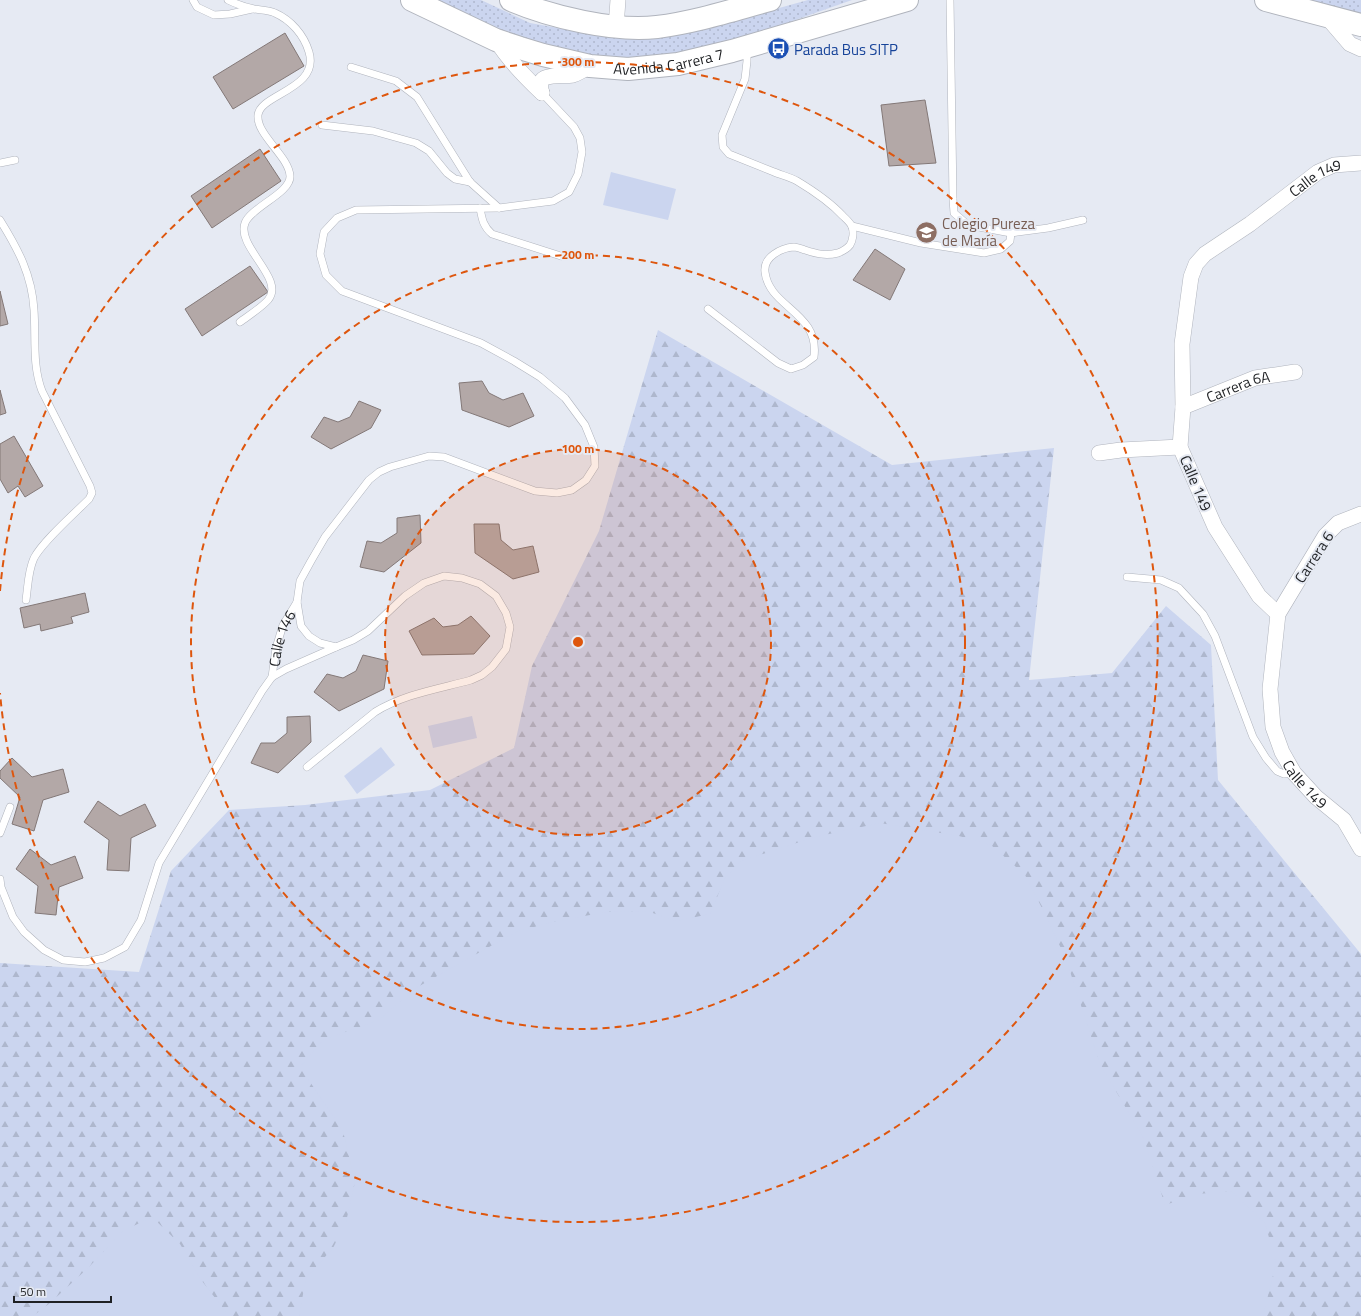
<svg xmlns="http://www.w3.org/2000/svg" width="1361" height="1316" font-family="'Titillium Web',sans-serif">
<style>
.grass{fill:url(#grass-dots)}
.forest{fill:url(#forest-firs)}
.park{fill:#cbd5ef}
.building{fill:#b3a8a7;stroke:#837877}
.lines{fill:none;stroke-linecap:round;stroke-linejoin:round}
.service-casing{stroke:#b0b4bd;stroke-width:8}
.minor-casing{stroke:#b0b4bd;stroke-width:16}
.primary-casing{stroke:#b0b4bd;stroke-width:24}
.service{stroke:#fff;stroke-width:7}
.minor{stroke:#fff;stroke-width:15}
.primary{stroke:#fff;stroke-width:22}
.ring{fill:none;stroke:#de560d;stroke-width:2;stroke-dasharray:7 5}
.labels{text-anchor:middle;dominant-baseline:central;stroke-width:4;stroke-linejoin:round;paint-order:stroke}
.transit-label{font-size:15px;fill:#164399;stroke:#e6eaf3;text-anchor:start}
.street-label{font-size:15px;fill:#1f2124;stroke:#e6eaf3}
.education-label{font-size:15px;fill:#785e54;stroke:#e6eaf3;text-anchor:start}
.centre{fill:#de560d;stroke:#e6eaf3;stroke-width:2}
.ring-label{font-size:12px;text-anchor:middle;font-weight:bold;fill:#de560d;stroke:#e6eaf3;stroke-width:4;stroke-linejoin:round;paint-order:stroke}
</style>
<defs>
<pattern id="grass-dots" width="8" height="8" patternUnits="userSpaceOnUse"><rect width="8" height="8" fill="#cbd5ef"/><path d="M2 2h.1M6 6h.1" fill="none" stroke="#aeb7cd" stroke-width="1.8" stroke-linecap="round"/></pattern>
<pattern id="forest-firs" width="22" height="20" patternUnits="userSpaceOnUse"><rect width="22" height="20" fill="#cbd5ef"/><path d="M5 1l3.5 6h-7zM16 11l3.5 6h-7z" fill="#aeb7cd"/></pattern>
</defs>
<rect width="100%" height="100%" fill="#e6eaf3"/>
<!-- grass -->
<path class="grass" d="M434,0H481L530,23L564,29L625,37L715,26L808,0H852L761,32L717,46L672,55L639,59L591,55L516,37Z
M1303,0H1361V16Z"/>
<!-- forest -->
<path class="forest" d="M658,330L892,465L1054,448L1029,680L1112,673L1166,606L1211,645L1218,780L1361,954V1316H0V963L139,972L171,871L229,810L305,805L430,790L514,748L532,666L599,531Z"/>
<!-- park -->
<path class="park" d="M611,172L676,189L668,220L603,205Z
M472,716L477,738L433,748L428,726Z
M381,747L395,765L357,794L344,776Z
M880,823L959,836L991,845L1025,875L1043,910L1066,959L1100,1064L1144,1139L1165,1205L1198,1194L1231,1191L1265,1223L1276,1263L1263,1316H299L306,1278L333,1248L346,1222L355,1182L343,1131L300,1067L323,1040L379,1020L414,989L516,932L552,922L606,912L647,911L676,921L710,914L725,878L741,861L815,837Z
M152,1217L180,1244L202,1281L229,1316H33L50,1303L89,1267L123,1231Z"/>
<!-- building -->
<path class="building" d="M285,33L304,66L233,109L213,77Z
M925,100L936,163L889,166L881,105Z
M260,149L281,181L212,228L191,196Z
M875,249L905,269L890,300L853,280Z
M250,266L268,292L202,336L185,309Z
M0,291L8,324L0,326Z
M482,381L489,393L503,400L523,393L534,416L509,427L462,410L459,383Z
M0,390L6,413L0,415Z
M359,401L381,410L371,428L331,449L311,437L324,417L338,422L350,417Z
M14,436L43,486L25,497L18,486L8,493L0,479V444Z
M420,515L421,543L384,572L360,567L367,541L381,543L397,533V518Z
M474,524H499L501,540L513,550L533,546L539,572L513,579L475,553Z
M85,593L89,612L71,617L73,623L41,631L40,624L24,628L20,608Z
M471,616L490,636L474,654L422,655L409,631L434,618L443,627L458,625Z
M363,655L388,661L384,689L339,711L314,692L327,674L343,678L356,671Z
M310,716L311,742L278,773L251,763L261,743H275L287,733V717Z
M12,758L32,777L63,769L69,792L43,800L34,831L12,824L20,797L0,778V771Z
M98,801L120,816L145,804L156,826L131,838L129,871L107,870L109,840L84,822Z
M30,849L51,865L75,856L83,878L59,887L56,915L35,913L38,886L16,869Z"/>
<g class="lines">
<defs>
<g id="service">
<path d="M193,0L197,7L214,15L230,14L252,9"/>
<path d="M228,0C236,4 245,7 254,9C260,10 269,10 275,13C291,20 304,35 309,52C320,89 260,94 258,115C256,135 289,156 290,176C291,193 251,207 245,223C236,247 286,279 268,300C261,308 248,316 240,322"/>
<path d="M950,0L953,199L954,213L968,225L1011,233L1048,228L1083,220"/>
<path d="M351,67L396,81L417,97L470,182L499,208"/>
<path d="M322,125L373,131L416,143L429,151L447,173L455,179L470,182"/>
<path d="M0,163L15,160"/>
<path d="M480,208C482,219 483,226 492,234L564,257"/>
<path d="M0,220C18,249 32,275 34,310C36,337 32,365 42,391L90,486L92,493L89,499C74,514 43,541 34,558C28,571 28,586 26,600"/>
<path d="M852,226L921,243L984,253L1001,249L1010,241L1011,233"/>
<path d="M708,309L778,363L791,369L803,365L814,357C820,312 769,308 765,272C763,257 781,248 794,247C797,247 802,249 805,250C817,254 826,256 838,253C843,251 847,249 850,245C853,240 854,232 852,227C851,223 846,219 843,216C830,202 812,190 797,181C790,177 781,175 774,172C759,166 744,160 729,154L723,147L722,135L745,79L747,61V49"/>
<path d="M1127,577L1161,580L1179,588L1203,614L1215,636L1253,737L1266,758L1277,771L1284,774L1294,773"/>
<path id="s1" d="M272,677L276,648L283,625L297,602"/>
<path d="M307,767L375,712C404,694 438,689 471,680L482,675L492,667L506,649L510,627L506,613L496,596L480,584L462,578L444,576L424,583L405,596L368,631L353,640L336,647L320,643L309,636L301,626L297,602L300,581L311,561L325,537L369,480L379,472L390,467L429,456L444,457L535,491L557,493L572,490L586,480L595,466L594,447L585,425L565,398L540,377L514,361L481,343L342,291L326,275L320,254L324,232L337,218L356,210L499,208L553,201L569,192L578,174L582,152L580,138L574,127L542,93"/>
<path d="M0,833L10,807"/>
<path d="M0,879L1,887L13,917L24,932L44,950L63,960L85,962L104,958L125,947L141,920L159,863L262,691L272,677L286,669L336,647"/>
</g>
<g id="minor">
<path d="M1326,16L1350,44L1361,49"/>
<path d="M616,27L618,0"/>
<path d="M496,40C508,60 525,77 542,93"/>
<path d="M542,93C534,71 559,77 573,75C579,73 585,69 590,66"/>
<path id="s2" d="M1183,407L1255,378L1295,372"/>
<path d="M1099,453L1121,450L1180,447"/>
<path id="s3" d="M1361,514L1338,523L1325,536L1278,614L1270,689L1273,727L1282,752L1294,773L1316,797L1344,820L1361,849"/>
<path id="s4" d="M1278,614L1259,596L1215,527L1180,447L1183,407L1182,344L1191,277L1196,264L1205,254L1250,224L1318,172L1334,165L1361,163"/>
</g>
<g id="primary">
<path id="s5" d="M412,0L496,40L520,48L543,55L590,66L628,69L678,64L732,51L907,0"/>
<path d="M511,0C551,17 614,32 657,27C696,22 733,10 770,0"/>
<path d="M1266,0L1361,25"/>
</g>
</defs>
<!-- service casing -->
<use href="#service" class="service-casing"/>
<!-- minor casing -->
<use href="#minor" class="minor-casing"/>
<!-- primary casing -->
<use href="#primary" class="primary-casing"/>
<!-- service -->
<use href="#service" class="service"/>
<!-- minor -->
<use href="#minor" class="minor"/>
<!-- primary -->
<use href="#primary" class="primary"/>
</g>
<!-- distance rings -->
<circle cx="578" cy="642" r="193" fill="#de560d" fill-opacity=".12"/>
<g class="ring">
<circle cx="578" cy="642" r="193"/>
<circle cx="578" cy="642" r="387"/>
<path d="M0 591A580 580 0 1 1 0 693"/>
</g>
<!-- icons -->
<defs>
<symbol id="bus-disc" viewBox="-11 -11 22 22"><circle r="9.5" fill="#1a4fb4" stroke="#e6eaf3"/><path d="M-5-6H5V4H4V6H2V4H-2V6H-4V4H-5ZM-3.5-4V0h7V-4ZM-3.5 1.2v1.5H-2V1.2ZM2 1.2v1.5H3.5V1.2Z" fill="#fff"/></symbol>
<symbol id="school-disc" viewBox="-11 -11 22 22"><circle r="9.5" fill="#8d6e63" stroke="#e6eaf3"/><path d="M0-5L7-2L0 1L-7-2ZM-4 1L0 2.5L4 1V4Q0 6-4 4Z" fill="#fff"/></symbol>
</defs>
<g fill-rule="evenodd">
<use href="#bus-disc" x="766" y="36" width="25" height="25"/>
<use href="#school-disc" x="914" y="220" width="25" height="25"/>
</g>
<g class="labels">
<!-- transit labels -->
<g class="transit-label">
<text x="794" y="49">Parada Bus SITP</text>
</g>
<!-- street labels -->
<g class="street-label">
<text stroke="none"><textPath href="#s5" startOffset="270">Avenida Carrera 7</textPath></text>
<text stroke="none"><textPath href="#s4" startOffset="528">Calle 149</textPath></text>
<text stroke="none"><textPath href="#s2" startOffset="59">Carrera 6A</textPath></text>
<text transform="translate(1196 483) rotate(67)">Calle 149</text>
<text transform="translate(1314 557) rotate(-57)">Carrera 6</text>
<text stroke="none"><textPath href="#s1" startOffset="40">Calle 146</textPath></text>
<text stroke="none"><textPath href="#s3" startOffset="314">Calle 149</textPath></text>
</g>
<!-- education labels -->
<g class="education-label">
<text x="942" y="223">Colegio Pureza<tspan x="942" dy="17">de María</tspan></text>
</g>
</g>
<circle cx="578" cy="642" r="6" class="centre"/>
<g class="ring-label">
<text x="578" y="66">300 m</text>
<text x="578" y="259">200 m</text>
<text x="578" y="453">100 m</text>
</g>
<!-- scale -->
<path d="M14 1296v6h97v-6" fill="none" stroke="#1f2124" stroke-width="2"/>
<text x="20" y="1296" font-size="12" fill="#1f2124" stroke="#e6eaf3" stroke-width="3" paint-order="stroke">50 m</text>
</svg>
